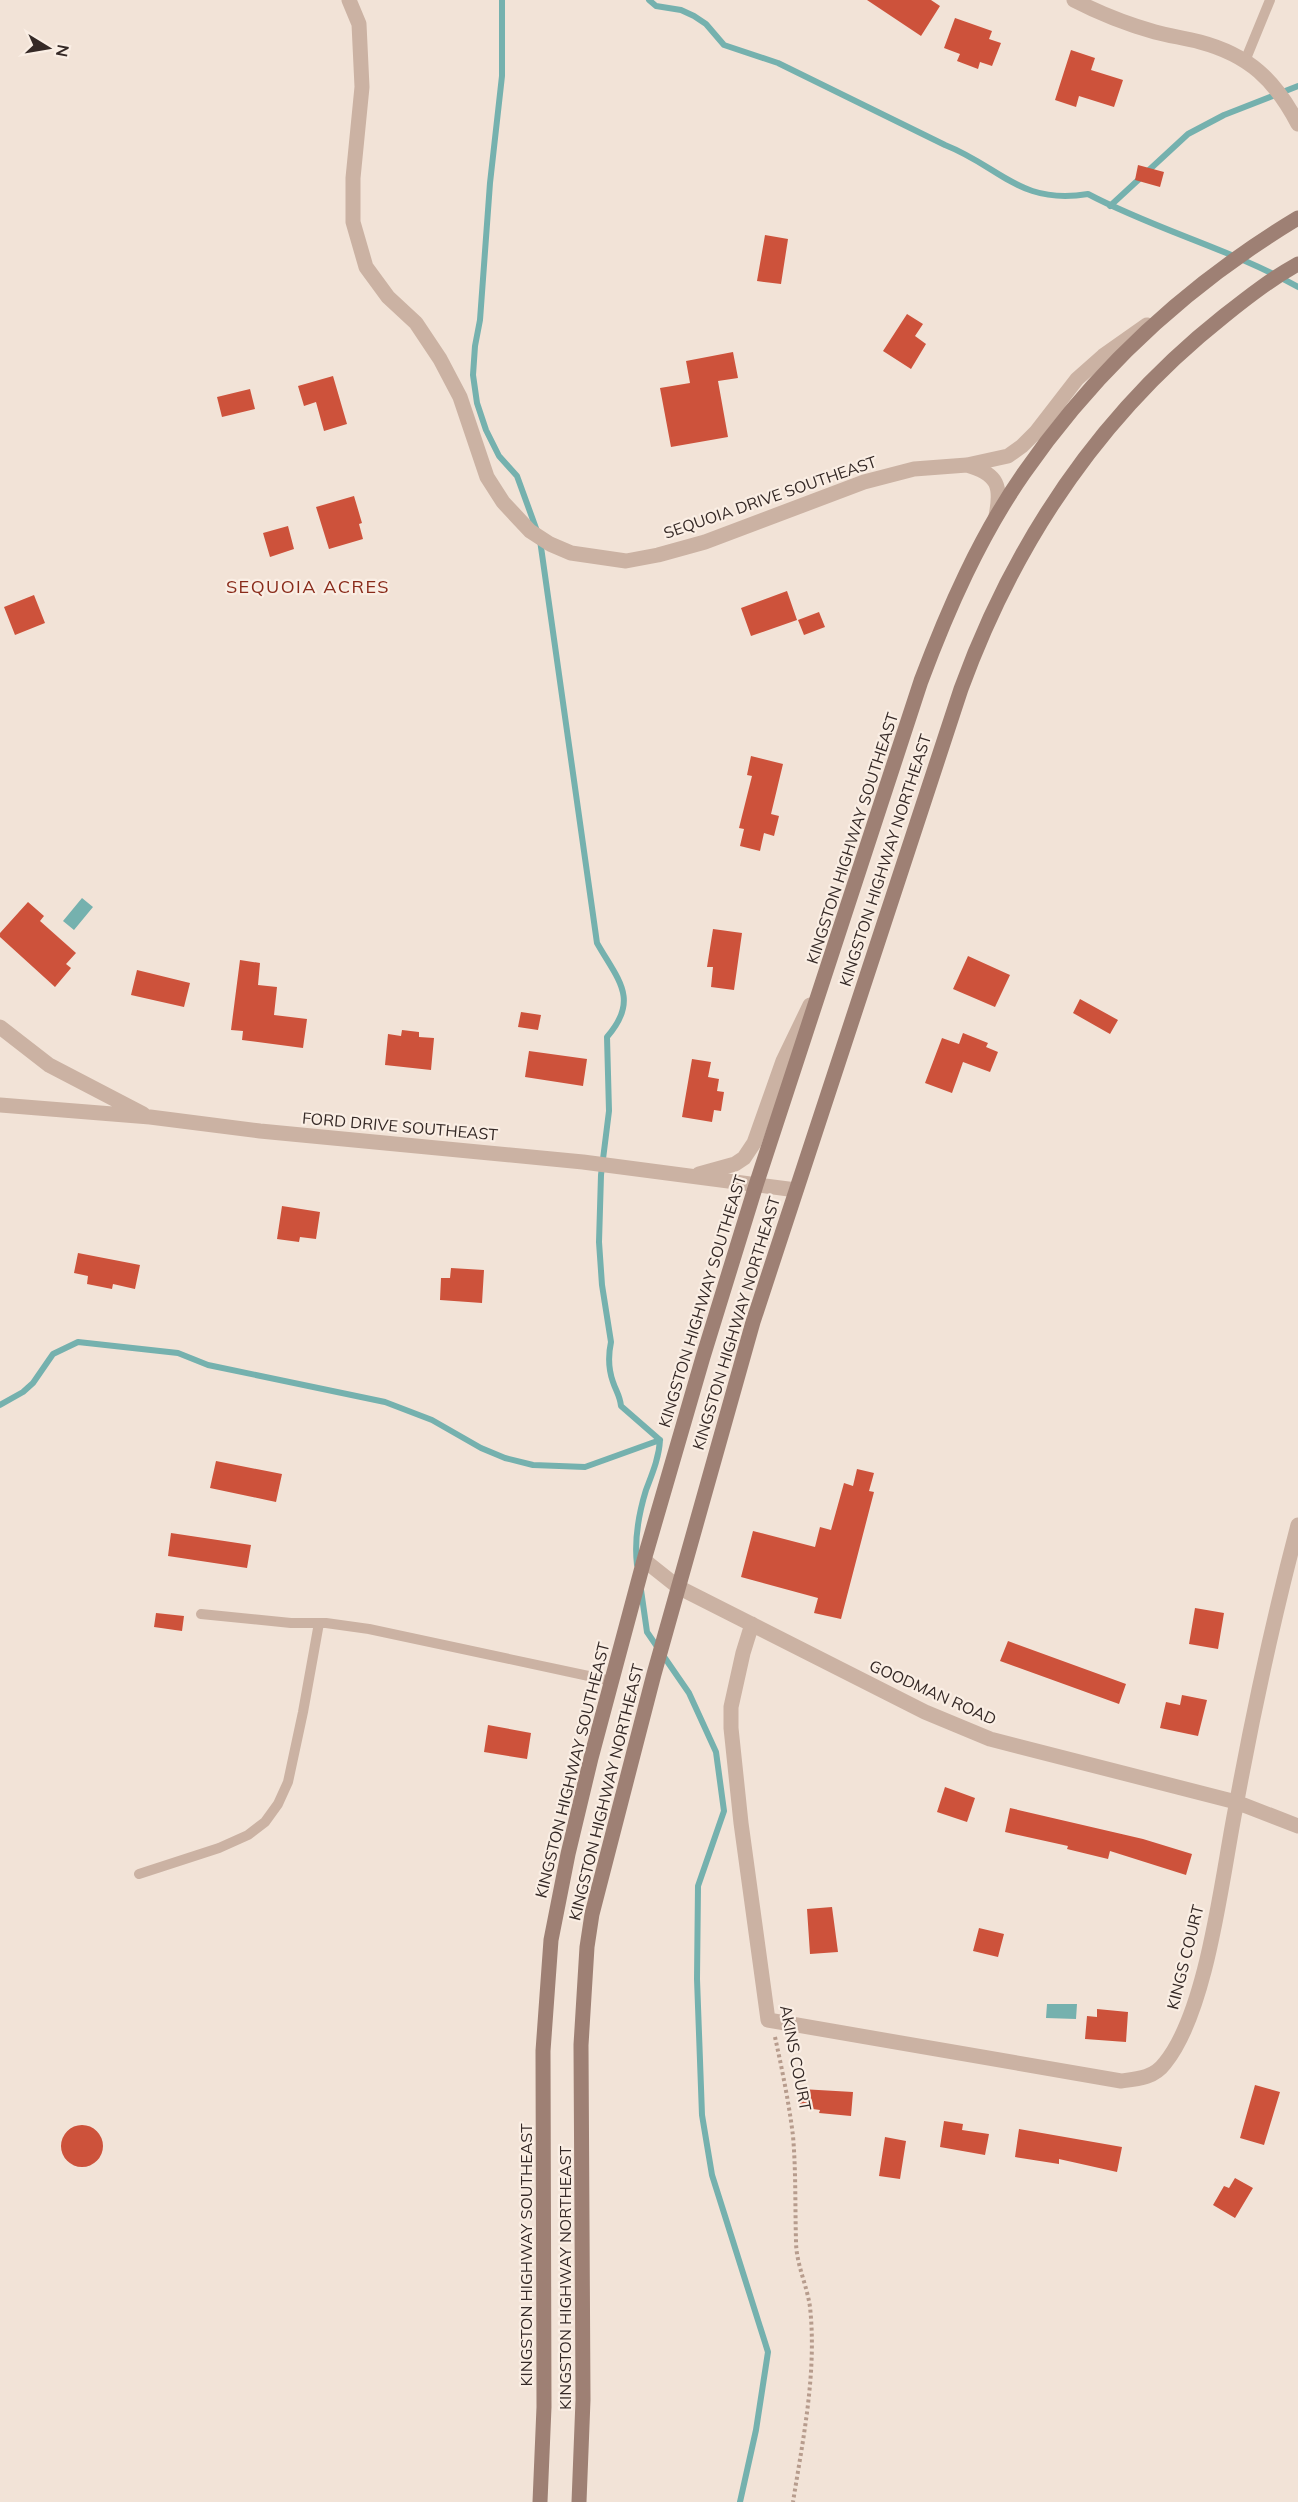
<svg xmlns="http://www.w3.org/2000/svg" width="1298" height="2502" font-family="Mulish,sans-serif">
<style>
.water{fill:#75b1ae}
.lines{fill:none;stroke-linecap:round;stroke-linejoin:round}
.stream{stroke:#75b1ae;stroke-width:6}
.building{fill:#cd523b}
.path{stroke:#b79c8d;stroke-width:4;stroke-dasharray:3 3;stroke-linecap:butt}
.service{stroke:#cbb2a3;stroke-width:10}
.minor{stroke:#cbb2a3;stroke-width:15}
.secondary{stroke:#9e8074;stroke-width:15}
.labels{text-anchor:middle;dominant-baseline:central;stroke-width:4.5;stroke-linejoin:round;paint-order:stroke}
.street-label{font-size:16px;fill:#352926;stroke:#faeee4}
.neighbourhood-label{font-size:18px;letter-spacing:1.5px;fill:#892b1a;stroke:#faeee4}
</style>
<rect width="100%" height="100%" fill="#f2e3d7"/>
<!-- water -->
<path class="water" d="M82,898L93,907L74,930L63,921Z
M1047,2004H1077L1076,2019L1046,2018Z"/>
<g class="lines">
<!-- stream -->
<path class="stream" d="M502,0V76L490,183L480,320L475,346L473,375L477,403L486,430L499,456L517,476L537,531
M649,0L656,6L681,10L694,16L706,24L724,45L778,63L945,145C1001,167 1019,205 1088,194C1156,230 1231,249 1298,287
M1110,206L1188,134L1224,115L1298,86
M540,540L597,943C618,980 640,999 607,1037L609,1111L601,1175L599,1242L602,1285L611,1342C608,1356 608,1368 613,1382C616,1391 620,1396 621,1406L660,1440
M0,1405L23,1392L33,1383L53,1354L78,1342L178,1353L208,1365L385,1402L432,1420L481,1448L505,1458L533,1465L585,1467L660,1440
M637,1565C634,1539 638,1516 646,1490C652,1474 659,1458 660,1440
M641,1590L647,1632L689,1693L716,1752L724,1811L698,1886L697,1979L702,2115L712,2175L768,2352L756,2430L740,2502"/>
</g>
<!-- building -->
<path class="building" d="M867,0H931L940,6L921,36Z
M955,18L992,31L989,39L1001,43L992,66L980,62L978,69L957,61L960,54L944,48Z
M1071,50L1095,58L1091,70L1123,80L1114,107L1079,96L1076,107L1055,100Z
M1138,165L1164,172L1160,187L1135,180Z
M765,235L788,239L781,284L757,281Z
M907,314L923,324L915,336L926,344L911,369L883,351Z
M733,352L738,378L718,381L728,437L671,447L660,388L690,383L686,361Z
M333,376L347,424L324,431L316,402L304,406L298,386Z
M250,389L255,409L222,417L217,397Z
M354,496L362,523L359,524L363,539L329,549L316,507Z
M288,526L294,549L270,557L263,533Z
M787,591L797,620L751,636L741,608Z
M34,595L45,623L15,635L4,607Z
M819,612L825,627L804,635L798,620Z
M751,756L783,764L771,814L779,816L774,836L764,833L760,851L740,846L744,829L739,828L752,776L747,775Z
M28,902L44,916L40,921L76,953L66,964L71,968L55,987L0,937V933Z
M713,929L742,933L734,990L711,987L713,967H707Z
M968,956L1010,975L995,1007L953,989Z
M240,960L260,963L258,985L277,987L274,1015L307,1019L303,1048L242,1040L243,1031L231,1030Z
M137,970L190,983L184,1007L131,995Z
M1080,999L1118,1020L1110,1034L1073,1013Z
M521,1012L541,1015L538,1030L518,1027Z
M402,1030L419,1032V1037L434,1038L431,1070L385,1065L388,1034L401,1036Z
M963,1033L988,1043L986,1047L998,1052L990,1072L963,1062L952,1093L925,1083L942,1038L959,1044Z
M529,1051L587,1059L583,1086L525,1077Z
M692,1059L711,1062L708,1077L719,1079L717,1091L724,1092L721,1111L714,1110L712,1122L682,1117Z
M282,1206L320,1212L316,1239L300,1237L299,1242L277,1239Z
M78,1253L140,1265L135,1289L113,1284L112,1289L87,1284L88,1276L74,1273Z
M451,1268L484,1270L482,1303L440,1300L441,1278H450Z
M216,1461L282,1474L276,1502L210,1488Z
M857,1469L874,1473L869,1491L874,1492L841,1619L814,1613L818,1598L741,1577L753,1531L815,1547L820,1527L831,1530L844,1483L853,1486Z
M171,1533L251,1545L247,1568L168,1556Z
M1195,1608L1224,1613L1218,1649L1189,1644Z
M156,1613L184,1616L182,1631L154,1627Z
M1008,1641L1126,1684L1119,1704L1000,1661Z
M1182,1695L1207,1700L1198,1736L1160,1728L1166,1702L1180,1705Z
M488,1725L531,1733L527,1759L484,1752Z
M945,1787L975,1798L967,1822L937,1812Z
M1010,1808L1143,1839L1192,1854L1186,1875L1110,1851L1108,1859L1067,1849L1068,1846L1005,1832Z
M832,1907L838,1952L810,1954L807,1909Z
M979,1928L1004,1934L998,1957L973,1951Z
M1097,2009L1128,2012L1126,2042L1085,2039L1087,2016L1097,2017Z
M1255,2085L1280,2092L1264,2145L1240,2138Z
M801,2089L853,2092L851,2116L819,2113L820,2110L798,2107Z
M944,2121L963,2124L962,2130L989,2134L985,2155L940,2147Z
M61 2146a21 21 0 1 1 42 0a21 21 0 1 1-42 0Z
M1019,2129L1122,2147L1117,2172L1059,2159V2164L1015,2157Z
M885,2137L906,2141L900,2179L879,2176Z
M1235,2178L1253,2188L1235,2218L1213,2205L1224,2186L1229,2188Z"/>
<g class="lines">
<!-- path -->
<path class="path" d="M775,2037C782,2069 789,2103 793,2136C796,2171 795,2206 796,2241C796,2264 807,2285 810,2307C817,2372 803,2439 793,2502"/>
<!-- service -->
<path class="service" d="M1245,61L1270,0
M201,1614L291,1623H326L369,1629L612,1681
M139,1874L219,1848L248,1835L265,1822L278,1804L288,1782L303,1712L319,1623"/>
<!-- minor -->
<path class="minor" d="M349,0L359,24L362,87L353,178V222L366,267L388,297L416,323L440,359L460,397L487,477L503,502L530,531L550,544L571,553L626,561L658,555L705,542L864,482L914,469L967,465L1008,456L1022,446L1036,432L1077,379L1103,356L1147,325
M1074,0C1099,13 1127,24 1155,32C1170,36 1185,38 1200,42C1249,55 1275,80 1298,124
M967,465C998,474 1002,486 996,516
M0,1027L49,1065L143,1114
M0,1105L150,1117L260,1131L583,1162L796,1190
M699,1174L735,1164L744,1158L754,1143L783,1061L810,1005
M644,1560L678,1587L925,1712L990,1739L1236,1802L1298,1826
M752,1624L743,1653L731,1707V1728L741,1823L768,2020L1121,2081C1138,2079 1154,2078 1165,2063C1208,2010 1222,1875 1236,1806C1253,1713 1274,1616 1298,1525"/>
<!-- secondary -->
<path class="secondary" d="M540,2502L544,2407L543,2051L551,1940L568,1854L591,1758L644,1560L703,1357L756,1185L921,681C948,609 980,536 1024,473C1096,369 1190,283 1298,218
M579,2502L583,2400L581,2045L587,1947L592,1914L654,1674L753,1322L961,689C1015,541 1099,415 1224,316C1248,297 1271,279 1298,264"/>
</g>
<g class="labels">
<!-- street labels -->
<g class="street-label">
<text transform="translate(770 497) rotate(-19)">SEQUOIA DRIVE SOUTHEAST</text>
<text transform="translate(852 838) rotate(-72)">KINGSTON HIGHWAY SOUTHEAST</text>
<text transform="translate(885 860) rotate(-72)">KINGSTON HIGHWAY NORTHEAST</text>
<text transform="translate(400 1126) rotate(5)">FORD DRIVE SOUTHEAST</text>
<text transform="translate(702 1301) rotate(-73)">KINGSTON HIGHWAY SOUTHEAST</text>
<text transform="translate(736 1323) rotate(-73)">KINGSTON HIGHWAY NORTHEAST</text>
<text transform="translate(933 1692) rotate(24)">GOODMAN ROAD</text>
<text transform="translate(572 1770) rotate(-76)">KINGSTON HIGHWAY SOUTHEAST</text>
<text transform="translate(606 1792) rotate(-76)">KINGSTON HIGHWAY NORTHEAST</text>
<text transform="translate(1185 1957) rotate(-76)">KINGS COURT</text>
<text transform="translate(796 2058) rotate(79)">AKINS COURT</text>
<text transform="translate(526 2255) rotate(-90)">KINGSTON HIGHWAY SOUTHEAST</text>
<text transform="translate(565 2278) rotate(-90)">KINGSTON HIGHWAY NORTHEAST</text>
</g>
<!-- neighbourhood labels -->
<g class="neighbourhood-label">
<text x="308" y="586">SEQUOIA ACRES</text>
</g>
</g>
<!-- north arrow -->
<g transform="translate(48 48) rotate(101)" stroke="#faeee4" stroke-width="4.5" paint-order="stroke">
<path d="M0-4.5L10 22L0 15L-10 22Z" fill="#352926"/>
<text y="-9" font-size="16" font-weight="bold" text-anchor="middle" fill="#352926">N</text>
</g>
</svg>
